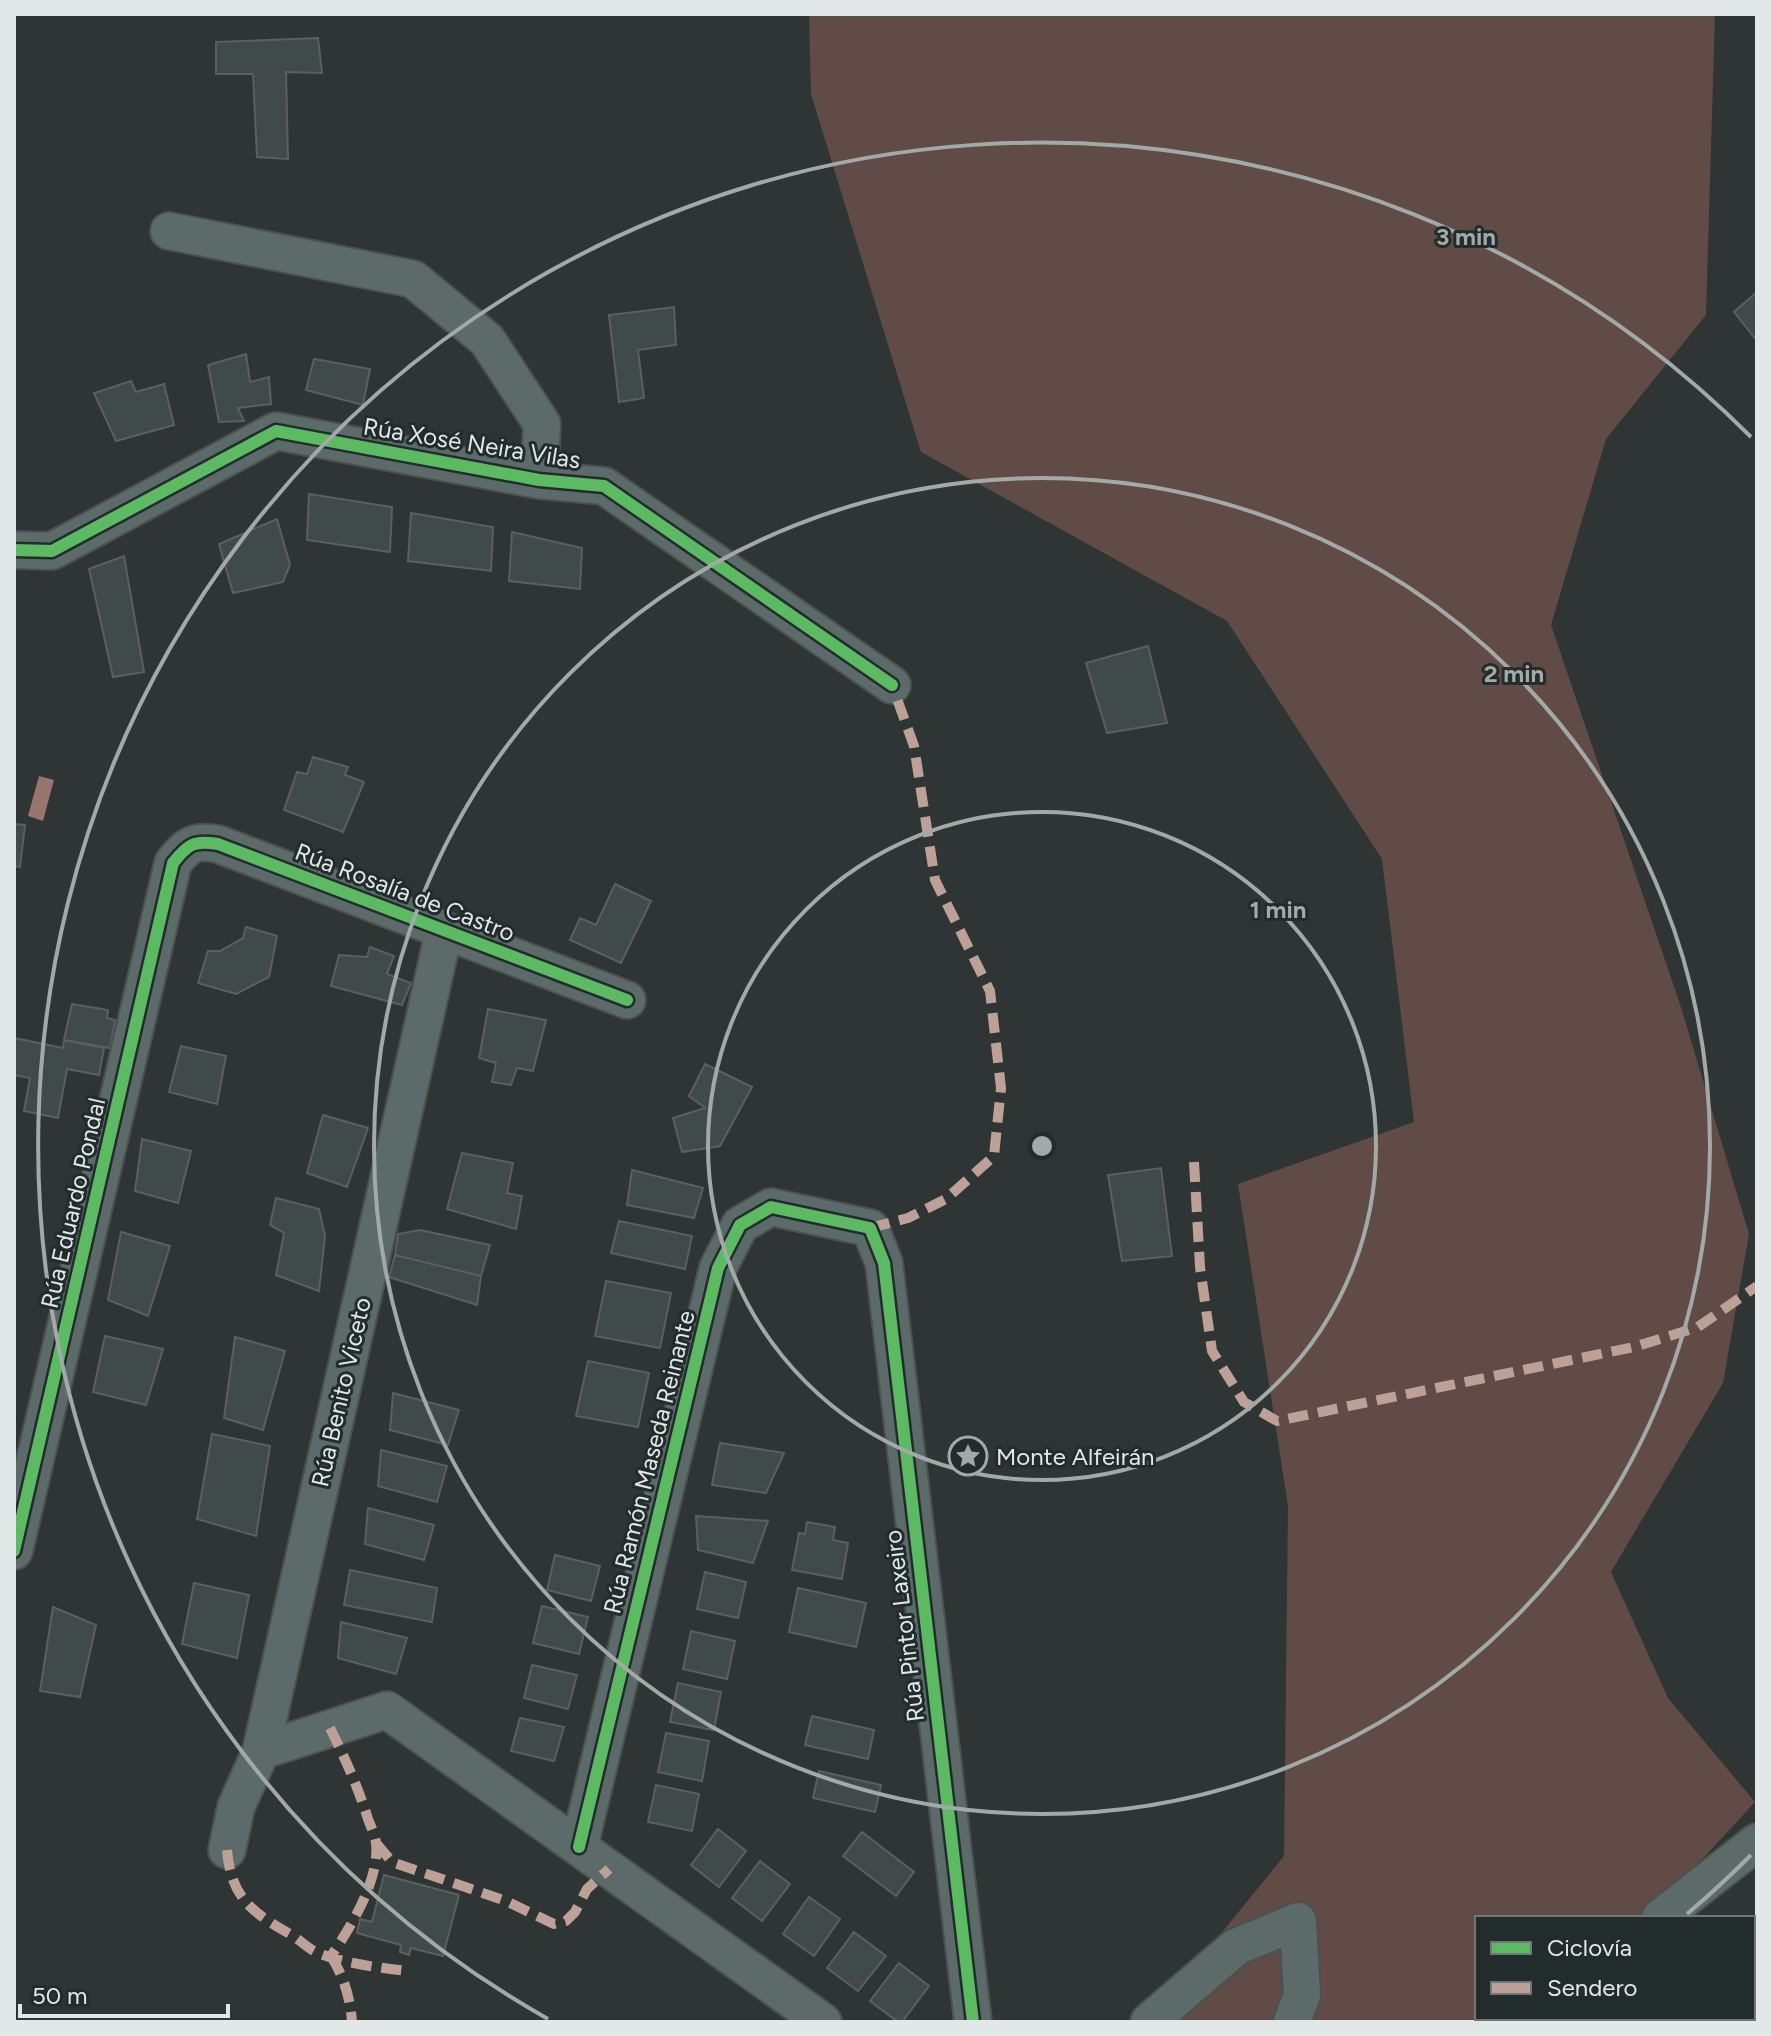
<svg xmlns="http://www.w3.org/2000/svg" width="1771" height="2036" font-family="Figtree,sans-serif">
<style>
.green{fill:#604b46}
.water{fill:#97766d}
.building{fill:#404a4a;stroke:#5b5f5f;stroke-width:2}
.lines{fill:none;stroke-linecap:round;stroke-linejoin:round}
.minor-casing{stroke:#4c5150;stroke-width:40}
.minor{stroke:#5c6b6a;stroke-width:36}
.quiet{stroke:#bda197;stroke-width:10;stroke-dasharray:20 10;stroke-linecap:butt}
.cycleway-casing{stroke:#232c2c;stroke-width:17}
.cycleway{stroke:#5cba63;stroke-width:12}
.ring{fill:none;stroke:#a3a9a9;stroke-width:4}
.labels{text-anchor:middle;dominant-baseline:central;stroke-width:6;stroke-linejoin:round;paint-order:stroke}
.street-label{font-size:24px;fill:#e2e8e8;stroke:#232c2c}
.poi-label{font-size:24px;fill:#e2e8e8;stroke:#232c2c;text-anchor:start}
.centre{fill:#a3a9a9;stroke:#232c2c;stroke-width:4}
.ring-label{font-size:24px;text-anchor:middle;font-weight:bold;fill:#a3a9a9;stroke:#232c2c;stroke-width:6;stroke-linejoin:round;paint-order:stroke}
</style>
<rect width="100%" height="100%" fill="#2f3534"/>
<!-- green -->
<path class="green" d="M809,14H1715L1706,315L1606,439L1551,625L1681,1007L1749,1234L1723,1383L1611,1572L1668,1698L1755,1802L1648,1918H1477V2018H1555L1551,2022H1149L1284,1856L1288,1506L1238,1184L1414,1122L1382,859L1227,621L921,452L811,94Z"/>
<!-- water -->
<path class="water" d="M39,776L54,780L43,821L28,816Z"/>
<!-- building -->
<path class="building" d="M318,38L322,73L286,72L288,159L257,157L253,74H216V42Z
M1757,292V341L1734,312Z
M674,307L676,345L638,350L644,398L619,402L609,315Z
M246,354L250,382L269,377L271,404L238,408L244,421L219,422L208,365Z
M314,359L370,369L363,405L306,390Z
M131,381L136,392L164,384L174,425L116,441L94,393Z
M309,494L392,507L390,552L307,540Z
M411,513L493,527L491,571L408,561Z
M277,519L290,565L283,582L233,593L219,544Z
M512,532L582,548L580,589L509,581Z
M124,556L144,672L113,677L89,569Z
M1148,646L1167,723L1107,733L1086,663Z
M313,757L348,767L345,775L364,782L343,832L284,810L297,772L307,774Z
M14,824L25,825L20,867L14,866Z
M615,884L651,901L621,963L570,940L580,918L596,925Z
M246,927L277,936L269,977L236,994L198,983L208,951H220L243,938Z
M370,947L394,956L387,974L411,983L402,1005L331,986L339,955L367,957Z
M72,1004L108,1010L107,1018L115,1020L110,1048L64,1040Z
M488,1009L546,1020L533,1071L517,1068L511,1085L492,1082L496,1063L479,1058Z
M14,1038L63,1048L64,1040L104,1048L99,1075L67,1069L58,1118L24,1111L30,1078L14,1075Z
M181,1046L226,1056L217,1104L169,1092Z
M705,1064L752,1087L720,1146L682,1152L673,1118L705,1108L689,1096Z
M323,1115L368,1128L347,1187L307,1173Z
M142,1139L191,1151L178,1203L135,1191Z
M462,1153L513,1163L507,1193L522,1196L516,1229L447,1209Z
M1161,1168L1172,1256L1122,1261L1108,1175Z
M632,1170L703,1188L694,1218L627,1205Z
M276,1198L319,1209L325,1236L319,1291L276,1275L284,1233L270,1225Z
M619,1221L692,1236L685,1269L611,1253Z
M420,1230L490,1245L481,1276L395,1255L398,1234Z
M121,1232L170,1246L148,1316L108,1300Z
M395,1255L481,1276L477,1305L389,1277Z
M606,1281L671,1293L660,1348L595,1336Z
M105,1336L163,1349L146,1405L93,1392Z
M235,1337L285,1351L263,1430L224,1418Z
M588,1361L649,1373L638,1427L576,1416Z
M393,1393L459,1410L448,1445L390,1430Z
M212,1434L270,1446L256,1536L197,1519Z
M720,1443L784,1453L766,1493L712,1485Z
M381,1450L447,1466L437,1502L378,1486Z
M368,1508L434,1525L424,1560L365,1544Z
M696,1516L768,1521L753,1563L698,1550Z
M807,1522L835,1527L833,1540L848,1543L842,1579L792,1570L799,1533L805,1534Z
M555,1555L600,1566L591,1601L547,1590Z
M350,1570L437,1588L432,1622L344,1605Z
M705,1572L746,1582L738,1618L697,1609Z
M194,1583L249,1595L237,1658L182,1644Z
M798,1588L866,1603L856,1647L789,1632Z
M542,1606L588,1617L579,1654L533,1643Z
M53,1607L96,1625L80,1697L40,1691Z
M341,1622L407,1638L396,1674L338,1658Z
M691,1631L735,1641L727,1679L683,1669Z
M532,1665L577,1675L568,1709L524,1698Z
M678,1683L721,1692L714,1730L670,1722Z
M812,1716L874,1730L868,1759L805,1745Z
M520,1718L564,1727L554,1761L511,1751Z
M666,1733L709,1741L702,1781L658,1772Z
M819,1771L881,1785L875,1812L813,1798Z
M656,1785L699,1794L692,1831L648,1822Z
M718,1829L746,1851L719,1887L691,1865Z
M862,1832L914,1872L896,1896L843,1856Z
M760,1861L790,1884L762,1921L732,1898Z
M384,1875L459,1895L443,1956L411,1948L409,1955L400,1952L401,1945L357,1933L360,1919L372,1922Z
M809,1897L840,1919L814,1956L783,1934Z
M854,1932L886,1956L858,1991L827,1968Z
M899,1963L929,1986L902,2022H898L870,2001Z"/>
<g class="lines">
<defs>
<path id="minor" d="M169,231L413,279L487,340L542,424L539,480
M14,550L52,551L276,431L539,480L604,486L892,685
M14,1551L173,863C188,844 194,840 218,844L627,1000
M261,1751L387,1710L823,2022
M579,1847L718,1268L740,1225L771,1207L870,1228L884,1263L973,2022
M227,1850L236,1807L261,1751L444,931
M1660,1918L1757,1842
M1149,2022L1236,1947L1298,1921L1302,1995L1292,2022
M1527,2022L1532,2018"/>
</defs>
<!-- minor casing -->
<use href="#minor" class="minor-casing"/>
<!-- minor -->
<use href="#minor" class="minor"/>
<!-- quiet -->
<path class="quiet" d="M1194,1162L1200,1267L1212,1351L1244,1402L1277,1421L1634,1347L1698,1327L1757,1286
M870,1228L908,1218L946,1199L994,1156L1001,1088L990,991L935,880L914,746L892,685
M330,1728C345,1758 358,1787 368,1819C371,1827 375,1835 376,1843C380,1879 351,1927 331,1956
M376,1843L392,1862L506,1901L554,1924L566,1921L575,1912L587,1889L609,1869
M227,1850C231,1897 251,1912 290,1934C299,1939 307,1948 316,1952C340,1963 381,1968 407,1971
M331,1956C344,1977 350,1997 352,2022"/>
<defs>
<path id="cycleway" d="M14,550L52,551L276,431L539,480L604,486L892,685
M14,1551L173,863C188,844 194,840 218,844L627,1000
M579,1847L718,1268L740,1225L771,1207L870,1228L884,1263L973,2022"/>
</defs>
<!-- cycleway casing -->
<use href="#cycleway" class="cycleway-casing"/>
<!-- cycleway -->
<use href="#cycleway" class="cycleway"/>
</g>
<!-- distance rings -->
<g class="ring">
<circle cx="1042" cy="1146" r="334"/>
<circle cx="1042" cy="1146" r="668"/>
<path d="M1751 1855A1003 1003 0 0 1 1687 1914M548 2019A1003 1003 0 1 1 1751 437"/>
</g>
<!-- icons -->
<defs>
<symbol id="sight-ring" viewBox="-11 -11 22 22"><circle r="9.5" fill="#232c2c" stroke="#a3a9a9" stroke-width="1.5"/><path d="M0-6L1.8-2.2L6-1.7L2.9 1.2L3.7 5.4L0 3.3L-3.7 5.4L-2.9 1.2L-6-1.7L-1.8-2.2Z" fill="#a3a9a9"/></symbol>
</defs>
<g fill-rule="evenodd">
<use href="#sight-ring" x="946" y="1434" width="44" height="44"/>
</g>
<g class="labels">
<!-- street labels -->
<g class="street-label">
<text transform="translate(472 443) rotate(9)">Rúa Xosé Neira Vilas</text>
<text transform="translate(405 892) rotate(21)">Rúa Rosalía de Castro</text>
<text transform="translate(73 1203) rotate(-77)">Rúa Eduardo Pondal</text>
<text transform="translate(341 1392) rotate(-77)">Rúa Benito Viceto</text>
<text transform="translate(649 1462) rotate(-76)">Rúa Ramón Maseda Reinante</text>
<text transform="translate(904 1626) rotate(-97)">Rúa Pintor Laxeiro</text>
</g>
<!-- poi labels -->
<g class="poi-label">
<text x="996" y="1456">Monte Alfeirán</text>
</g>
</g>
<circle cx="1042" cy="1146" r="12" class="centre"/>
<g class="ring-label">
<text x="1466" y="245">3 min</text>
<text x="1514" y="682">2 min</text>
<text x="1278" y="918">1 min</text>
</g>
<!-- border -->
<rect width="1771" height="2036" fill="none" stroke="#e2e8e8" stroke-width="32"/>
<!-- legend -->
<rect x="1475" y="1916" width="280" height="104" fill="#232c2c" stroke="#6f7777" stroke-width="2"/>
<rect x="1491" y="1942" width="40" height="12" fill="#5cba63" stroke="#6f7777" stroke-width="2"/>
<text x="1547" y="1956" font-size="24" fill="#e2e8e8">Ciclovía</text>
<rect x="1491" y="1982" width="40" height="12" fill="#bda197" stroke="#6f7777" stroke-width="2"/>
<text x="1547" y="1996" font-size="24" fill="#e2e8e8">Sendero</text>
<!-- scale -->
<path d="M20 2004v12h208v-12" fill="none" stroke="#e2e8e8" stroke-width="4"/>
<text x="32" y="2004" font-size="24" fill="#e2e8e8" stroke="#232c2c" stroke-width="6" paint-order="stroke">50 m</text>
</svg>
